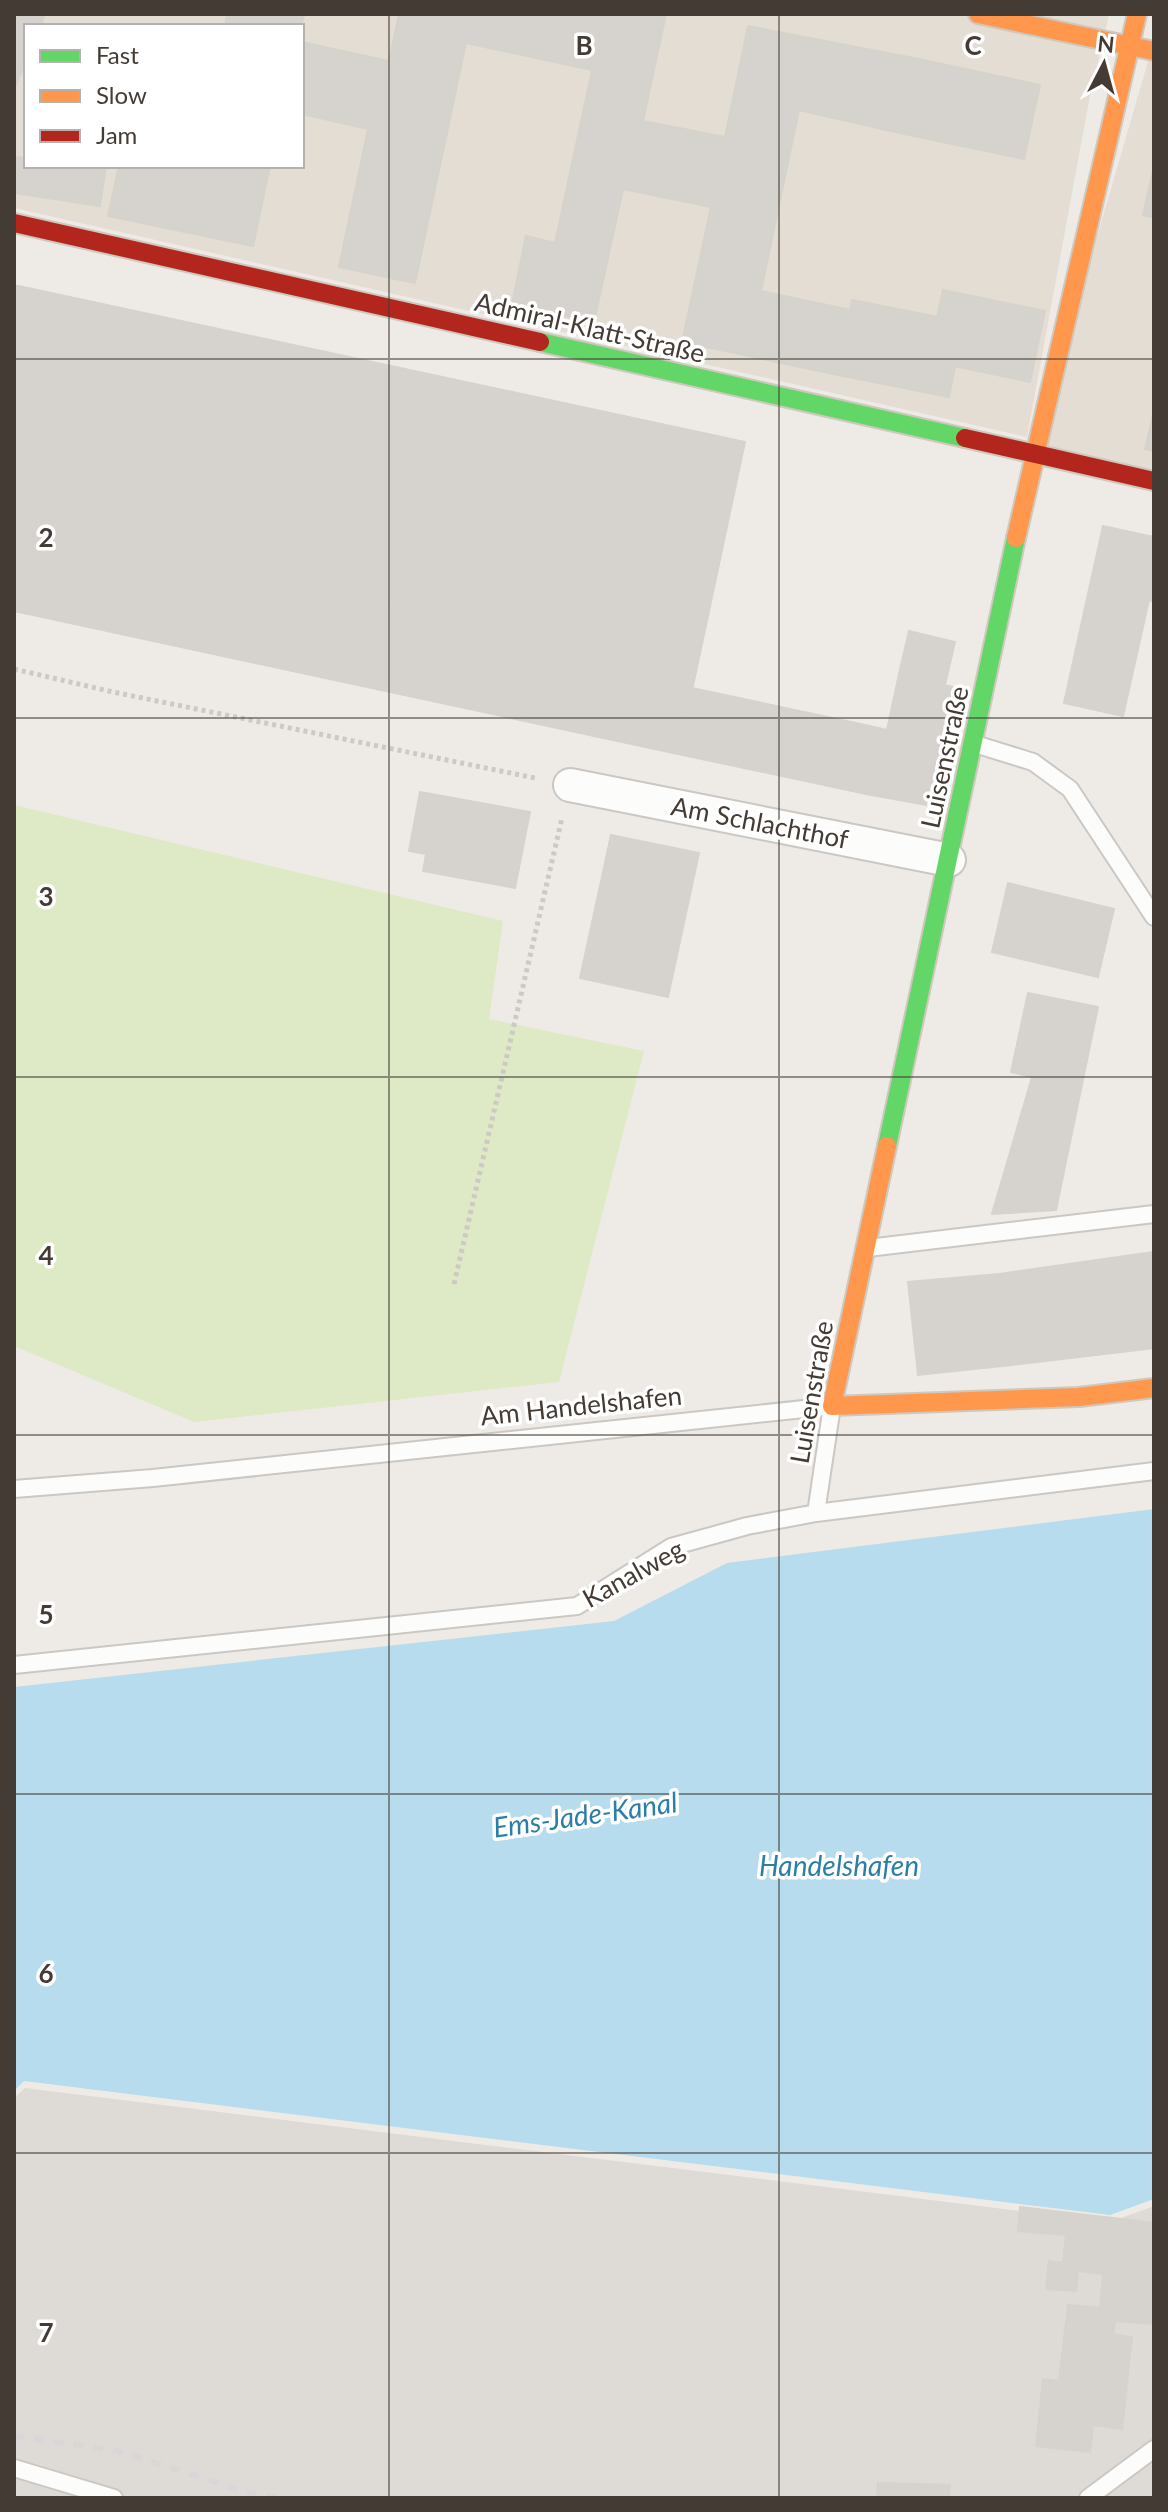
<svg xmlns="http://www.w3.org/2000/svg" width="1168" height="2512" font-family="Lato,sans-serif">
<style>
.residential{fill:#e3ddd3;fill-rule:evenodd}
.industrial{fill:#dedad5}
.green{fill:#dee9c6}
.water{fill:#b6dced}
.building{fill:#d6d2cd;stroke:#d6d2cc;stroke-width:2}
.lines{fill:none;stroke-linecap:round;stroke-linejoin:round}
.lane-casing{stroke:#cbc7c2;stroke-width:20}
.street-casing{stroke:#cbc7c2;stroke-width:36}
.fast-casing{stroke:#cec8bd;stroke-width:22}
.slow-casing{stroke:#cec8bd;stroke-width:22}
.jam-casing{stroke:#cec8bd;stroke-width:22}
.path{stroke:#cdc9c5;stroke-width:5;stroke-dasharray:4 4;stroke-linecap:butt}
.lane{stroke:#fcfcfb;stroke-width:16}
.street{stroke:#fcfcfb;stroke-width:32}
.fast{stroke:#63d668;stroke-width:18}
.slow{stroke:#ff974d;stroke-width:18}
.jam{stroke:#b3261e;stroke-width:18}
.rail{stroke:#d8d7d7;stroke-width:6;stroke-dasharray:10 10;stroke-linecap:butt}
.grid{fill:none;stroke:#443c34;stroke-width:2;stroke-opacity:0.55}
.labels{text-anchor:middle;dominant-baseline:central;stroke-width:7;stroke-linejoin:round;paint-order:stroke}
.street-label{font-size:26px;fill:#443c34;stroke:#fff}
.water-label{font-size:28px;font-style:italic;fill:#2c7ea7;stroke:#fff}
.grid-label{font-size:26px;text-anchor:middle;font-weight:bold;fill:#443c34;stroke:#fff;stroke-width:7;stroke-linejoin:round;paint-order:stroke}
</style>
<rect width="100%" height="100%" fill="#eeebe6"/>
<!-- residential -->
<path class="residential" d="M14,14H1109L1089,101L1027,437L14,208ZM26,26H302V166H26Z
M1154,41V483L1033,457Z"/>
<!-- industrial -->
<path class="industrial" d="M25,2088L1110,2222L1154,2206V2498H14V2098Z"/>
<!-- green -->
<path class="green" d="M14,805L503,921L489,1019L644,1051L559,1382L194,1422L14,1346Z"/>
<!-- water -->
<path class="water" d="M1154,1509V2199L1110,2215L24,2081L14,2091V1687L614,1621L727,1563Z"/>
<!-- building -->
<path class="building" d="M14,14H45L40,26H26V60L14,90Z
M227,14H304L301,26H225Z
M399,14H666L643,121L725,137L748,26L919,59L904,134L799,110L761,291L851,310L838,375L682,342L711,207L623,189L594,322L512,304L526,236L555,243L592,70L466,43L415,283L339,267L368,129L302,114V42L389,61Z
M919,59L1040,85L1024,159L904,134Z
M16,157L26,158V166H106L100,206L14,193Z
M119,166H270L253,246L108,216Z
M1154,167V218L1143,215Z
M14,285L745,442L696,672L14,525Z
M943,290L1045,311L1030,382L954,366L964,322L937,317Z
M852,300L964,322L949,397L838,375Z
M1154,411V451L1145,449Z
M14,525L696,672L678,754L14,611Z
M1103,526L1154,537V601L1149,600L1123,716L1064,703Z
M909,631L955,642L945,685L899,674Z
M899,674L965,690L938,807L871,795L878,765L848,758L856,723L887,730Z
M692,688L856,723L848,758L878,765L871,795L678,754Z
M420,792L530,812L515,888L423,871L426,854L409,851Z
M611,835L699,853L668,997L580,978Z
M1008,883L1114,909L1098,977L992,952Z
M1028,993L1098,1007L1056,1210L992,1214L1032,1077L1011,1072Z
M1154,1252V1348L1011,1365L999,1274Z
M999,1274L1011,1365L918,1375L908,1282Z
M1020,2207L1154,2223V2324L1116,2321L1117,2309L1100,2308L1103,2274L1078,2271L1076,2291L1046,2289L1049,2261L1063,2263L1066,2235L1018,2231Z
M1068,2305L1117,2309L1113,2334L1132,2337L1122,2429L1093,2425L1090,2452L1036,2446L1043,2379L1059,2381Z
M878,2483L950,2485L949,2498H877Z"/>
<g class="lines">
<defs>
<path id="lane" d="M975,744L1033,762L1070,789L1154,917
M868,1248L1154,1214
M14,1489L153,1478L832,1406L816,1513
M14,1665L577,1606L671,1547L747,1526L816,1513L1154,1471
M14,2468L114,2498
M1088,2498L1154,2449"/>
<path id="street" d="M570,785L949,860"/>
<path id="fast" d="M540,342L965,438
M887,1146L1016,538"/>
<path id="slow" d="M978,14L1154,51
M1016,538L1137,14
M887,1146L832,1406L1079,1397L1154,1388"/>
<path id="jam" d="M14,223L540,342
M965,438L1154,481"/>
</defs>
<!-- lane casing -->
<use href="#lane" class="lane-casing"/>
<!-- street casing -->
<use href="#street" class="street-casing"/>
<!-- fast casing -->
<use href="#fast" class="fast-casing"/>
<!-- slow casing -->
<use href="#slow" class="slow-casing"/>
<!-- jam casing -->
<use href="#jam" class="jam-casing"/>
<!-- path -->
<path class="path" d="M14,669L113,692L535,778
M454,1284L562,818"/>
<!-- lane -->
<use href="#lane" class="lane"/>
<!-- street -->
<use href="#street" class="street"/>
<!-- fast -->
<use href="#fast" class="fast"/>
<!-- slow -->
<use href="#slow" class="slow"/>
<!-- jam -->
<use href="#jam" class="jam"/>
<!-- rail -->
<path class="rail" d="M14,2436L118,2451L246,2492L277,2498"/>
</g>
<!-- grid -->
<path class="grid" d="M389,14V2498M779,14V2498M14,359H1154M14,718H1154M14,1077H1154M14,1435H1154M14,1794H1154M14,2153H1154"/>
<g class="labels">
<!-- street labels -->
<g class="street-label">
<text transform="translate(590 327) rotate(13)">Admiral-Klatt-Straße</text>
<text transform="translate(944 757) rotate(-78)">Luisenstraße</text>
<text transform="translate(760 822) rotate(11)">Am Schlachthof</text>
<text transform="translate(811 1392) rotate(-80)">Luisenstraße</text>
<text transform="translate(581 1405) rotate(-6)">Am Handelshafen</text>
<text transform="translate(633 1573) rotate(-29)">Kanalweg</text>
</g>
<!-- water labels -->
<g class="water-label">
<text transform="translate(585 1814) rotate(-8)">Ems-Jade-Kanal</text>
<text x="839" y="1865">Handelshafen</text>
</g>
</g>
<g class="grid-label">
<text x="584" y="55">B</text>
<text x="973" y="55">C</text>
<text x="46" y="547">2</text>
<text x="46" y="906">3</text>
<text x="46" y="1265">4</text>
<text x="46" y="1624">5</text>
<text x="46" y="1983">6</text>
<text x="46" y="2342">7</text>
</g>
<!-- border -->
<rect width="1168" height="2512" fill="none" stroke="#443c34" stroke-width="32"/>
<!-- legend -->
<rect x="24" y="24" width="280" height="144" fill="#ffffff" stroke="#b4b1ae" stroke-width="2"/>
<rect x="40" y="50" width="40" height="12" fill="#63d668" stroke="#b4b1ae" stroke-width="2"/>
<text x="96" y="64" font-size="24" fill="#443c34">Fast</text>
<rect x="40" y="90" width="40" height="12" fill="#ff974d" stroke="#b4b1ae" stroke-width="2"/>
<text x="96" y="104" font-size="24" fill="#443c34">Slow</text>
<rect x="40" y="130" width="40" height="12" fill="#b3261e" stroke="#b4b1ae" stroke-width="2"/>
<text x="96" y="144" font-size="24" fill="#443c34">Jam</text>
<!-- north arrow -->
<g transform="translate(1104 64) rotate(6)" stroke="#ffffff" stroke-width="6" paint-order="stroke">
<path d="M0-6L14 30L0 20L-14 30Z" fill="#443c34"/>
<text y="-12" font-size="22" font-weight="bold" text-anchor="middle" fill="#443c34">N</text>
</g>
</svg>
